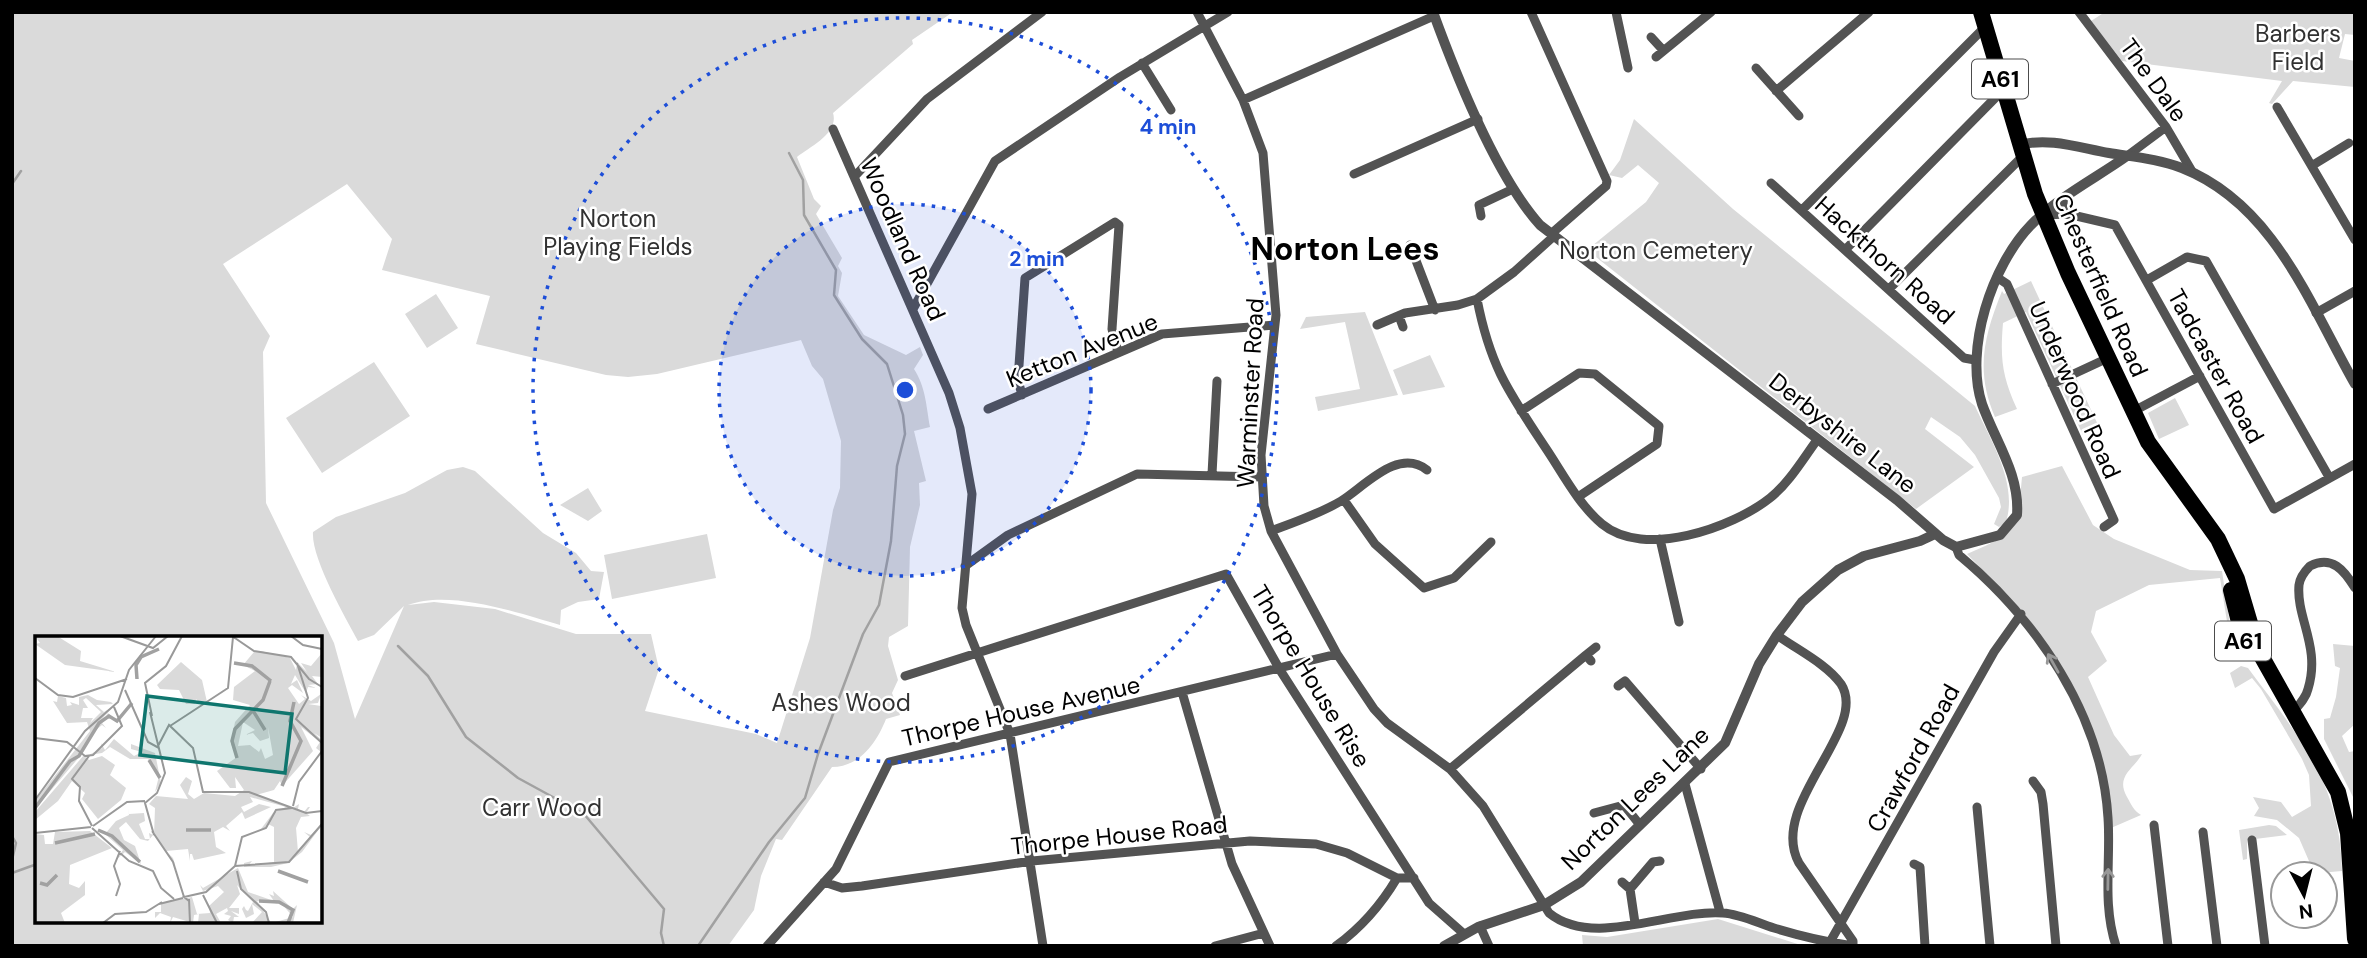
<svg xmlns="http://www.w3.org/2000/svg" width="2367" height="958" font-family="'DM Sans',sans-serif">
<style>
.green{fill:#dadada;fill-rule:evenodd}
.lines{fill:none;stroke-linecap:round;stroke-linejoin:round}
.stream{stroke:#a1a1a1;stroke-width:2.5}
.minor{stroke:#535353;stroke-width:9}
.tertiary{stroke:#535353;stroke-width:10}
.trunk{stroke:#000;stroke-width:16}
.oneway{stroke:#989898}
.ring{fill:none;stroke:#1d4ed8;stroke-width:3.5;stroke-dasharray:3.5 7}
.labels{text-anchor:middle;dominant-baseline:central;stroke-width:5;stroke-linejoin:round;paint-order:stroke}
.shield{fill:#fff;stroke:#4c4c4c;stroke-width:2}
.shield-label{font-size:23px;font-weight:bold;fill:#000}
.park-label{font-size:24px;fill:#313131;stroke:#fff}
.street-label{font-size:24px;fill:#000;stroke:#fff}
.district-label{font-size:32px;font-weight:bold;fill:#000;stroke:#fff}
.inset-river{fill:none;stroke:#a1a1a1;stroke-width:3.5}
.inset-road{fill:none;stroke:#999;stroke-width:2}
.view{fill:#0f766e;fill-opacity:0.15;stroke:#0f766e;stroke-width:3.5}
.inset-edge{fill:none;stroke:#000;stroke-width:3.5}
.centre{fill:#1d4ed8;stroke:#fff;stroke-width:3.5}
.ring-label{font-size:21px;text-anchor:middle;font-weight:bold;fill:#1d4ed8;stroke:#fff;stroke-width:5;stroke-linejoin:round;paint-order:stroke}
</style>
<rect width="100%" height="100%" fill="#fff"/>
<!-- green -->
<path class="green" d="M12,12H953L912,40L913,44L833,113C839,133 811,146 797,157L814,199L821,206L816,214L842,258L838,266L842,273L838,296L864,335L906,355L920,347L923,355L914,369C926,388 926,405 930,427L914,431L926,481L919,483L920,505L910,547L908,626L889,637L888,646L898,680L892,693L900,715L886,719C877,742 860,767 832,767L782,840L776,839L761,876L754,910L728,946H12ZM347,184L392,239L382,270L490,296L476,344L606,375L628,377L657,374L801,340L812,366L823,379L841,441L840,488L833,510L810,638L777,743L756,734L645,711L659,669L651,634H576L495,609L434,602L408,605C450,589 518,613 560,625L561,610L578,602L599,599L604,572L591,571L576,553L543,533L475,471L463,467L447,470L405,493L336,517L313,532C311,558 345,617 358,641L374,635L404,606L355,719L334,643L266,503L263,352L270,336L223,264ZM37,638H320V921H37Z
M2105,12H2355V35L2345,34L2339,58L2355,61V87L2293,81L2272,104L2269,103L2282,81L2122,61L2091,21Z
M1634,119L1733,209L1975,406C1991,441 2018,483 2006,522L1999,527L1994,524L2001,507L1999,498L1975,455L1960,437L1931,417L1925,429L1974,467L1916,509L1587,250L1646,202L1659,183L1638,165L1622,178L1609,175L1620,160Z
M2031,281L2099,427L2083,435L2026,312L2003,323C2000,359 2002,376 2017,409L1995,417C1975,371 1984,336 2002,291L2004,294Z
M436,294L458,328L427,348L405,314Z
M1365,312L1398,395L1318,411L1315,397L1360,389L1345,322L1300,329L1306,317Z
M1430,355L1445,387L1403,395L1393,370Z
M374,362L410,416L322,473L286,418Z
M2175,398L2189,425L2159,439L2148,413Z
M2062,466L2093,525L2114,539L2190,570L2222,571L2232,639L2228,647L2212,656L2227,646L2225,642L2230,640L2220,578L2149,585L2096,611L2091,632L2107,661L2088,677L2114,735L2130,756L2142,754C2134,769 2115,776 2127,797C2131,804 2134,811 2141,815L2111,828L2099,754L2044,640L2023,612L1967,554C2018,532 2017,531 2022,477Z
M588,488L602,511L588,521L560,505Z
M707,534L716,578L612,599L604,555Z
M2333,644L2355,646V724L2342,736L2349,752L2355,751V801L2324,739V719L2330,718L2336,697L2340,668L2335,666Z
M2241,666L2248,668C2299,737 2340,782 2342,871L2319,873L2312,868L2299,838L2277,820L2254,816L2259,808L2253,797L2281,802L2292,817L2311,806L2309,775L2302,759L2261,689L2252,678L2235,688L2230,673Z
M2269,825L2276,826L2287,835L2247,840V859L2243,860L2239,830Z
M1718,919L1804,946H1583L1582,935L1607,937Z"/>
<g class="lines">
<!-- stream -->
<path class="stream" d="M12,184L21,171
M398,646L428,676L466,737L518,778L584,814L664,909L661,933L664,946
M12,836L16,843L12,860
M12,873L37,864
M698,946L769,842L805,798L818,754L863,634L879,605L891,541L897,466L905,434L903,415L887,364L862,339L834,295L836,270L804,215L803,180L789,153"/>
<!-- minor -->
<path class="minor" d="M1197,12L1243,100L1263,153L1276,315L1261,455L1264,506L1271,531L1337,654L1374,709L1387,723L1450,769L1483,806L1549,913C1593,949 1671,909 1723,913C1740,914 1758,923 1774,928C1800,936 1826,942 1853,946
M1531,12L1607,181L1606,186L1551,234
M1616,12L1628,68
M2079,12L2166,127L2193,173
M1651,37L1662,49
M1656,57L1711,12
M1142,63L1171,110
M1756,68L1799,116
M1776,91L1869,12
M1243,100L1434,16
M2277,107L2355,240
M833,129L949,393L960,428L972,494L962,608L966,625L1010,734L1043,946
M2127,156L2166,127
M2313,165L2349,143
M1354,174L1478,119
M855,176L927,99L1042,12
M1771,183L1964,358L1975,360
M1802,210L1985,27
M2043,215L2068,214L2115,225L2274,509L2355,464
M1481,216L1479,205L1513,189
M1410,245L1435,310
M1845,250L2003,90
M1998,278L2007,284L2114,520L2104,527
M2147,280L2187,257L2206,261L2329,477
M1889,289L2023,156
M1477,299C1490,366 1508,391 1545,447C1562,472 1578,504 1602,524C1644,559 1732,528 1770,498C1789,483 1803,459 1817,440
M913,309L995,161L1120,77L1228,12
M2316,313L2355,291
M1399,316L1403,327
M1377,325L1405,313L1458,305L1477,299L1514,272L1553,237
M2052,384L2108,358
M1022,395L1018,380L1025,278L1115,222L1119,225L1112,329L1118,352
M988,409L1162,334L1275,325
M1521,411L1579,373L1595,374L1659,426L1657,444L1578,497
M2132,412L2200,376
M1212,474L1217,381
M1344,500L1375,544L1424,588L1454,578L1491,542
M1271,531C1295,522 1319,514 1341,501C1364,487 1398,447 1427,470
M1660,539L1679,622
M1956,547L1959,555C2037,620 2102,715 2108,818C2111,861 2102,904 2116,946
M965,566L1008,535L1137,474L1261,477
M1777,635C1796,649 1827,664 1841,684C1870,729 1767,805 1799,863L1853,941V946
M1586,655L1596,647
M905,676L1226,574L1280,670L1429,903L1463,933
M1618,686L1625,681L1701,769
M1182,692L1232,864L1270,946
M2293,712C2299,705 2306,698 2308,689C2321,647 2296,618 2299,585C2300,577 2305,571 2310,566C2332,555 2344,570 2355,588
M1450,769L1586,655L1591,661
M2033,781L2041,792L2043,804L2056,946
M1685,784L1720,912
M1977,807L1990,946
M1594,813L1624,805L1640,825
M2154,825L2168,946
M2203,832L2217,946
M2252,840L2265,946
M1914,864L1920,867L1925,946
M824,882L842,888L862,886L1032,861L1250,841L1316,844L1347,853L1397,878H1414
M1622,882L1630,889L1635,923
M1630,889L1653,862L1660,861
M1480,926L1489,946
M1830,942L1994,652L2021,614
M767,946L836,869L889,762L1337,654
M1215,946L1264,933
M1336,946C1362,927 1381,905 1397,878"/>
<!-- tertiary -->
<path class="tertiary" d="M1433,12C1456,75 1496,176 1540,225L1897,500L1943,540L1956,547L2000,535L2017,515C2020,474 1995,441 1982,404C1964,349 1992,265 2031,225C2058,197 2096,178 2127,156
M2020,145C2049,137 2080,148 2109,153C2134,157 2159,159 2182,168C2274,204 2310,305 2355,384
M2063,199L2062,209L2068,214
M1444,946L1478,927L1544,905L1581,882L1725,743L1759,664L1777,635L1802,602L1838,570L1864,556L1920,541L1935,534"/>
<!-- trunk -->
<path class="trunk" d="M1981,12L2035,194L2068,273L2148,442L2218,539L2237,579L2258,650L2338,792L2348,833L2355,939
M2231,590L2244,642"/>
</g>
<!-- one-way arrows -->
<defs><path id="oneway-shaft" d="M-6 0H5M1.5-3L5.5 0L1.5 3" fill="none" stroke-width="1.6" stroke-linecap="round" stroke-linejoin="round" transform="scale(1.75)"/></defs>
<g class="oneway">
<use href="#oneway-shaft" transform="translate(2053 663) rotate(-119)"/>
<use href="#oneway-shaft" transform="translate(2108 879) rotate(-89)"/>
</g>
<!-- distance rings -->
<circle cx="905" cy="390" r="186" fill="#1d4ed8" fill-opacity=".12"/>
<g class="ring">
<circle cx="905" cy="390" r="186"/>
<circle cx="905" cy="390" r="372"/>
</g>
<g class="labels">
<!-- shield labels -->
<g class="shield">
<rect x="1972" y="59.5" width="56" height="39" rx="5"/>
<rect x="2215" y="621.5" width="56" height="39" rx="5"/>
</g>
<g class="shield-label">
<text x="2000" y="79">A61</text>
<text x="2243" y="641">A61</text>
</g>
<!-- park labels -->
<g class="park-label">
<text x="2298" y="33">Barbers<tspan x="2298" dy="28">Field</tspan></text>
<text x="618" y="218">Norton<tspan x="618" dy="28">Playing Fields</tspan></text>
<text x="1656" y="250">Norton Cemetery</text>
<text x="841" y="702">Ashes Wood</text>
<text x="542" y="807">Carr Wood</text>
</g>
<!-- street labels -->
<g class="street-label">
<text transform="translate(2154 80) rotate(54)">The Dale</text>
<text transform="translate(903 239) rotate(66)">Woodland Road</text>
<text transform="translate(1885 260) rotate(42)">Hackthorn Road</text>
<text transform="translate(2101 285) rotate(66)">Chesterfield Road</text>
<text transform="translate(1082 350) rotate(-22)">Ketton Avenue</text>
<text transform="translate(2216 366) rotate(61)">Tadcaster Road</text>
<text transform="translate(2075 390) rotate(66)">Underwood Road</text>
<text transform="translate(1250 393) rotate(-87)">Warminster Road</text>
<text transform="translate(1843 433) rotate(38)">Derbyshire Lane</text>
<text transform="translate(1311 676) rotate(59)">Thorpe House Rise</text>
<text transform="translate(1021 711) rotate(-13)">Thorpe House Avenue</text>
<text transform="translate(1913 758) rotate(-61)">Crawford Road</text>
<text transform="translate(1635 798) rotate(-44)">Norton Lees Lane</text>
<text transform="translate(1119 835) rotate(-6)">Thorpe House Road</text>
</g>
<!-- district labels -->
<g class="district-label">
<text x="1345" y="249">Norton Lees</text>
</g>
</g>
<!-- overview -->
<g transform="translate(35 636)">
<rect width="287" height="287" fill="#fff"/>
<path d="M0,0H22L46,15L45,25L81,36L30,29L0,8L5,7ZM226,15L255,22L261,34L262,26L272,36L266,27L276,30L287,17V41L277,40L283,48L273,49L281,52L273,51L271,57L260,39L256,48L262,44L268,57L257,49L253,52L264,68L270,63L266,59L276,65L286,58L283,67L273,68L286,70L287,102L279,97L287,104L286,116L281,112L285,106L266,91L278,115L247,150L245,145L239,154L221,159L258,172L264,168L263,173L269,176L273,171H275L271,177L275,180L266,181L261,192L263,216L275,201L269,196L276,199L287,189L267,216L253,227L236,231H209V227L217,225L213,230L239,226V191L233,188V191L226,193L238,177L251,171L215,161L218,166L206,171L209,176L224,168L236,171L210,183L207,176L191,190L195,195L188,191L179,196L181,211L191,217L159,224L157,218H155V225L153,213L131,215L138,222L147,251L140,229L119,199L120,172L114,168L121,160L153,163L145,149L151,141L157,145L153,158L159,163L169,157L200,160L209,154L200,141L201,152H195L182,135L202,121L196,108L200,86L215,69L198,64L199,51L220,35L208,29L219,16ZM208,86L220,94L210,99L218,97L225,105L234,102L233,91L238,119L230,123L226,112L224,116L215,109L203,110ZM146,26L167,44L172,66L166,69L161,63L160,68H151L144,54L125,53L122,49ZM53,59L62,64L76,66L78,68L61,69L69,76L77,71L64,87L65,88L73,77L79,83H71L67,87L71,92L67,89L56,98L46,119L0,173V165L55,95L52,86L32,87L18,65L22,66L23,60L31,62L32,70L37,69L35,66L44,69V61ZM51,62L66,76L55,87L58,82H46L48,72H53L48,64ZM79,103L99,120L107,116L96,113V108L120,117L126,147L120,156L124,140L113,123H95L75,111L67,117L54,119L67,112L66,107L70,114ZM49,119L54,124L67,120L80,129L75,139L91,152L86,164L63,183L47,163L50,157L37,145L23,165L0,184V176ZM93,171L94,178L109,177L110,185L104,188L110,203H115L114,197L118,199L113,205L105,203L91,186L84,192L89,204L100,210L106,228L90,216L81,224L88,214L70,198L81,185L94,179ZM55,195L77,212L35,229L34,248L44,252L50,245V259L26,277L30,287H0V198L9,199L10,208H18L20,196ZM203,232L213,256L239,265L234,258L239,260L238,255L258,273L262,269L258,287H237L258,281L247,268L222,265L236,287H217L227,276L217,268L219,278L211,282L207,273L209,270L211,274L213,275L218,266L202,249L205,258L194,272H204V278L196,275L204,281H199L198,287L193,284L196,280L189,278L193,275L192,272L181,278L186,287H163L164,278L159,279L158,287L138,281L135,287L136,281L125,277L120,282V276H126V267L157,261L162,278L175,277L174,270L189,256L183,250L168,255L165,249L168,252Z" fill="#dadada" fill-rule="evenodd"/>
<path class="inset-river" d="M199,27L217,30L236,45M102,43L101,29L106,21L124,13M217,73L230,94M202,122L197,105L200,93L228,64L235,45M114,124L125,142M247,150L266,105L255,85L259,66M0,172L35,125L44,120L64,87L74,80L82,85L97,67M63,194L77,200L105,226M151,194H176M20,207L60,198M243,235L273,246M5,247L12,249L22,239M224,265L244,266L258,274L253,287"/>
<path class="inset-road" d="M85,0L118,12L133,0M197,0L219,15L256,21L274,43L287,51M256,0L268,9L287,13M262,27L273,62L261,83L287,107M0,42L23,59L38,61L92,43M90,54L113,106L124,112M115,76L130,137L122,157L110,167L119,199M117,80L110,47L131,30L147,0M135,90L193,52L198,1M0,102L32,106L50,120L58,119L87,90L79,71M123,110L134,89L158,112L168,156H214L271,177L287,175M54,120L37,143L45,151L44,165L57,190M0,164L50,95L83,66L94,34L121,0M258,170L264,146L287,115M58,190L92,166L110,165M57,192L94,225L118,235L126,252L139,263M117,195L138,226L149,261M0,197L56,191M200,230L207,201L231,192L241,174L257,172M202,235L206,253L231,276L234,287M168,259L182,287M81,260L85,248L79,230L85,215M154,263L155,287M154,265L149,261L171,256L200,230L254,226L287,188M124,268L148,262M68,287L80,278L111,276L127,266"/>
<path class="view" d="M112,60L257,78L250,137L105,119Z"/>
<rect width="287" height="287" class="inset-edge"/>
</g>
<circle cx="905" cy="390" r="10" class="centre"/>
<g class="ring-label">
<text x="1168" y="134">4 min</text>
<text x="1037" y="266">2 min</text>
</g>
<!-- border -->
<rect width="2367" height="958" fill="none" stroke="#000000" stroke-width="28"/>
<!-- north arrow -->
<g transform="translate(2304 895) rotate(173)"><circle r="33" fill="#ffffff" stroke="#999999" stroke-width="2"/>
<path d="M0-5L12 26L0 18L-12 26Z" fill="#000000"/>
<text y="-10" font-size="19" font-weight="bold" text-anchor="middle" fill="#000000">N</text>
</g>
</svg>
